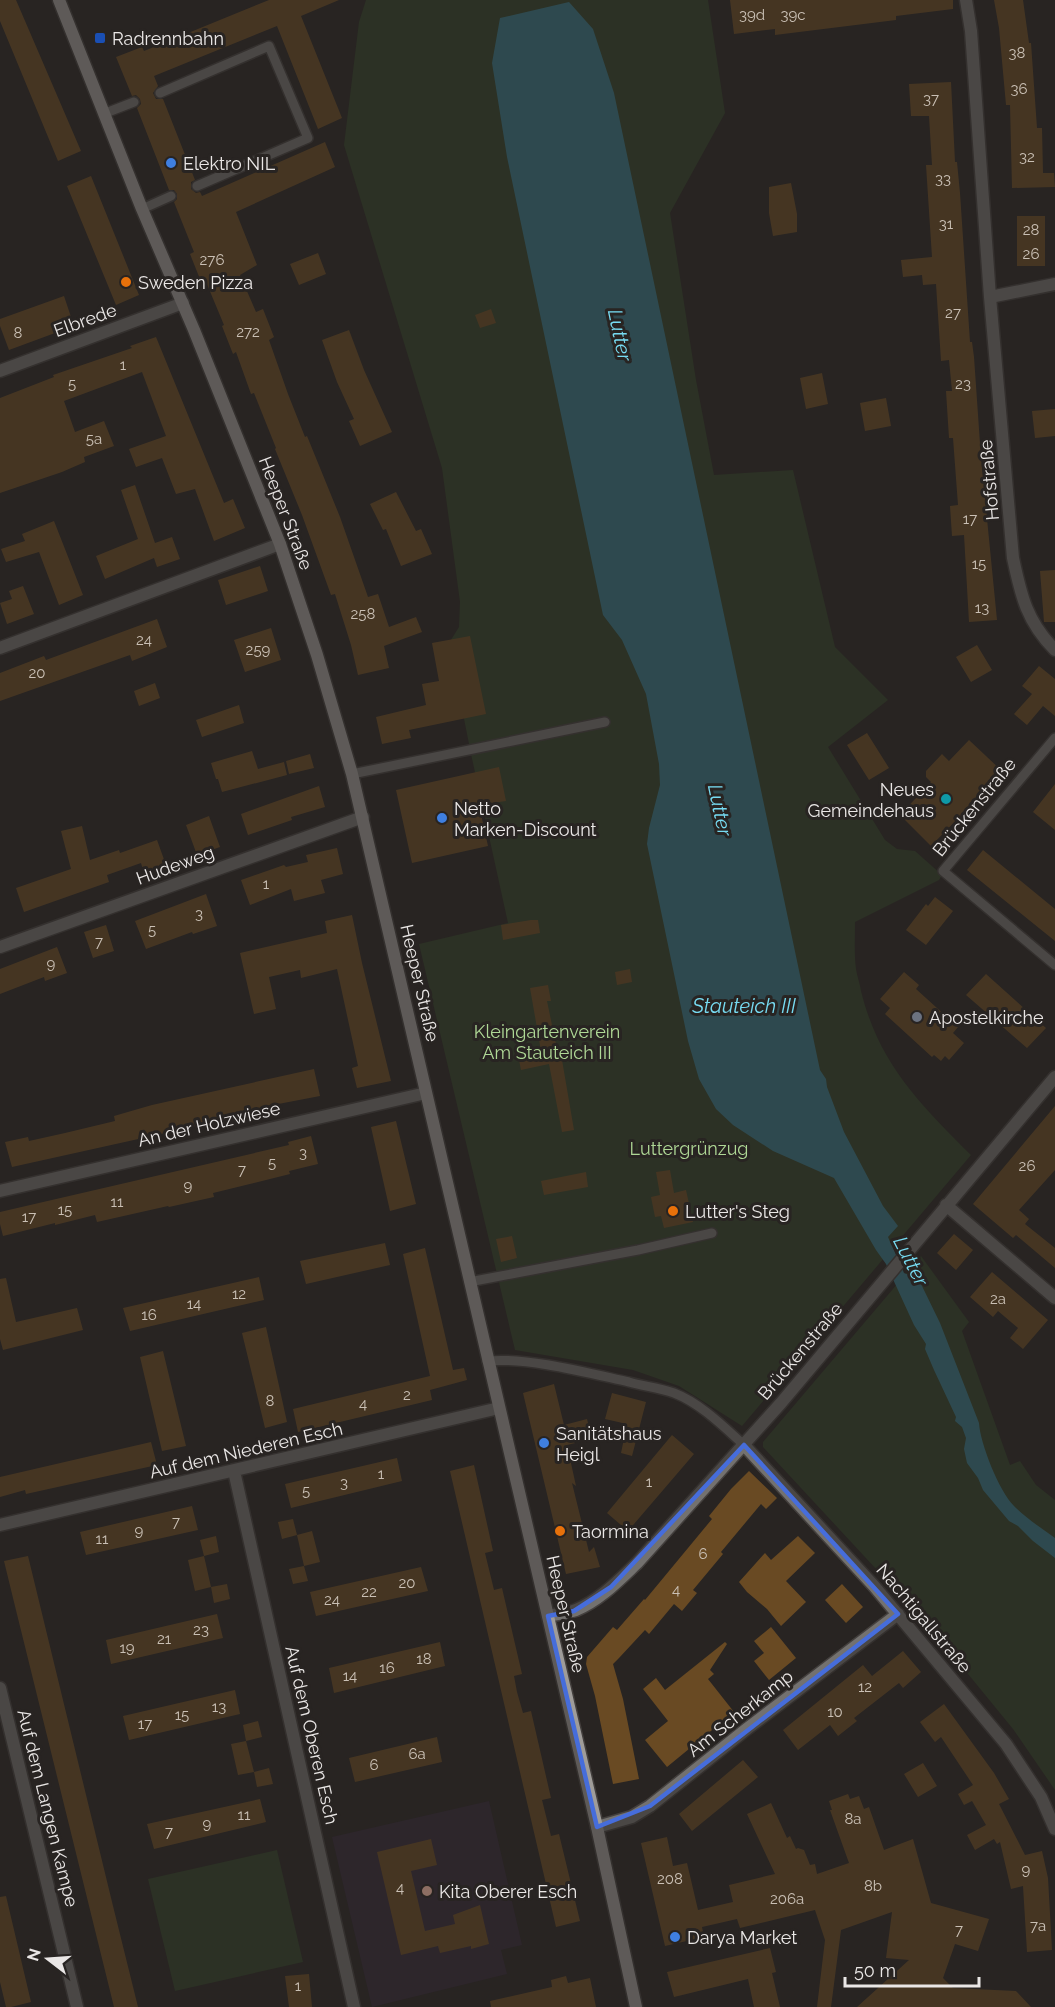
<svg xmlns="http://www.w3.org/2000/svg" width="1055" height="2007" font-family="Raleway,sans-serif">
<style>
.education{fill:#342836}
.green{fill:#314128}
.water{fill:#367685}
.building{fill:#694a23}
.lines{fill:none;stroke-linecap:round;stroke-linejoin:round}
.service-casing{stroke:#433f3d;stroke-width:12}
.minor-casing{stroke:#433f3d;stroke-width:15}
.secondary-casing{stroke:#433f3d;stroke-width:15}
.service{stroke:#73716f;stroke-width:9}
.minor{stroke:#73716f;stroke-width:12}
.secondary{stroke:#9f9c99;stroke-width:12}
.marked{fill:none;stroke:#466ddb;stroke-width:4.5;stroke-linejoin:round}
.transit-dot{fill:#1a4fb4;stroke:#282422;stroke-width:2}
.shop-dot{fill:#3f7fe0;stroke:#282422;stroke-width:2}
.food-dot{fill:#e8710a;stroke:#282422;stroke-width:2}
.culture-dot{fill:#0f9aa8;stroke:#282422;stroke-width:2}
.worship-dot{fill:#6b7280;stroke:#282422;stroke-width:2}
.education-dot{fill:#8d6e63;stroke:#282422;stroke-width:2}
.labels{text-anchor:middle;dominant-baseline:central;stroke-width:6;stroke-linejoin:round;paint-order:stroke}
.number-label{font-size:15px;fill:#cac0b5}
.poi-label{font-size:18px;fill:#eae7e6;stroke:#282422;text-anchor:start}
.street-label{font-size:18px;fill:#eae7e6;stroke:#282422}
.park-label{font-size:18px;fill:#afd896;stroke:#282422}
.water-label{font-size:20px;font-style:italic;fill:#77dbf2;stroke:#282422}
</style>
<rect width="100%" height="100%" fill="#282422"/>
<!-- education -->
<path class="education" d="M489,1801L522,1945L501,1950L507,1974L372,2007L332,1837Z"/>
<!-- green -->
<path class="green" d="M366,0H708L725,113L670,213L696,380L714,475L793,470L835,647L888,700L828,747L885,840L897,849L915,851L942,875L939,880L855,922C855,937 854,954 856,969C857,976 860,984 861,991C879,1064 920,1104 971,1155L742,1426L679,1386L633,1370L515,1350L419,944L508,923L471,754L449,643L459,627L460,602L442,468L344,145L359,22Z
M921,1256L969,1322L962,1331L1010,1465L1020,1461L1036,1485L1055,1500V1790L1013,1729L928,1625L763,1447V1442Z
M277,1850L303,1962L175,1991L148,1879Z"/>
<!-- water -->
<path class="water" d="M569,2L593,29L614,93L820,1070L826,1079L827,1087L844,1132L883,1206L898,1226L888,1237L904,1273L916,1278L922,1286L940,1323L979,1423C980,1443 999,1491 1014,1506C1026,1518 1041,1528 1055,1538V1558L1033,1541L1018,1526L1009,1521L983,1490L978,1478L967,1463L964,1449L966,1438L962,1427L955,1421L956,1417L934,1370L925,1349L926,1344L914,1325L886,1264L876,1250L834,1178L773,1151L733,1125L716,1109L699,1079L688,1041L647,844L649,828L660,785L659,764L646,694L622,640L603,615L507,157L492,63L500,18Z"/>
<!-- building -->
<path class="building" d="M0,0H16L81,151L58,161L0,21Z
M269,0H339L301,16L342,118L318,129L277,26L154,76L158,86L153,93L156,99H163L195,180L191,182V189L196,193L200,192L202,196L325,142L335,167L236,212L257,265L240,275L256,312L263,309L274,337L269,340L288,394L305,437L307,436L340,517L368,597L378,594L389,627L416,617L422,632L384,646L389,668L358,675L351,645L335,594L331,595L302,515L275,449L276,448L254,393L251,394L236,352L233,354L222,326L224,325L204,277L200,279L190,254L194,252L174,202L177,199V194L174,190H169L137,108L141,104L140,99L136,95L132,96L116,57L142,47L144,51Z
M730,0H953V9L896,16V20L775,35V29L734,34Z
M994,0H1023L1029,43H1031L1037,128H1042L1043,173H1054L1055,187L1012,188L1010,105H1006L999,28Z
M951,82L955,162H957L960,193L970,342H972L974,357L981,458L997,620L969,622L964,535L952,536L950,506L958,505L953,438H949L946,391H952L949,360L941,361L936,284L923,285L922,275L903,277L901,260L932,257L926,165H932L929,116H911L909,84Z
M91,176L139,295L116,305L67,186Z
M791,183L797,214V232L773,236L769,213V187Z
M1017,216H1045V266H1017Z
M318,253L326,274L299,285L290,264Z
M64,296L74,326L9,350L0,326V319Z
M491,309L496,323L480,328L475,315Z
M349,330L364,370L392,432L360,446L349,421L354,419L337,382L322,340Z
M156,337L224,503L233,499L245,528L214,541L195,489L176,494L162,458L136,467L129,449L166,436L142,372L64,401L75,432L104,421L114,446L84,457L85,462L62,472L0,493V398L54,377L53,375L132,348L130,346Z
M822,373L828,404L806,409L800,378Z
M886,398L891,426L865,431L860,403Z
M1055,409V436L1035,438L1032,411Z
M135,485L155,543L172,537L180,559L157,567L154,558L105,579L96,556L138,539L121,490Z
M396,492L416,531L421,529L432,554L401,566L386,529L383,530L370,504Z
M54,521L83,595L59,605L39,552L6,562L1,549L25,541L22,534Z
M260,566L268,591L226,605L218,580Z
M1055,570V622H1044L1040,571Z
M23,586L34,614L7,624L0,603L12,599L9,591Z
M157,619L167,647L132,661L130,655L0,701V673L44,656L46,660Z
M271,628L281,660L245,672L234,640Z
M470,636L486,714L409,730L411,738L382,744L376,717L426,705L422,684L439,681L432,643Z
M977,645L992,670L971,682L956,657Z
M1039,666L1055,679V716L1043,706L1027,725L1014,714L1032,694L1022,686Z
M155,683L160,698L139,706L134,691Z
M239,705L244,723L202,737L196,720Z
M867,733L889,768L869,780L847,745Z
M969,740L1003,772L931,846L900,815L931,782L926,777V771L942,754L949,761Z
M252,751L258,769L284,762L287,775L222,792L218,779H216L211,763Z
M310,754L314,768L289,774L286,761Z
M499,767L506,801L479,805L488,846L412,863L396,790Z
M1055,784V830L1033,812Z
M319,786L325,807L291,817L292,820L248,835L241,814Z
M209,816L220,847L197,855L186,825Z
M82,826L90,860L119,850L120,853L157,840L166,865L144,873L141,863L107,875L109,882L24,912L16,888L71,869L61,831Z
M337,848L343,874L321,880L325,893L294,901L291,889L250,905L241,880L284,865L286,867L308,862L306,855Z
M983,850L1055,909V941L967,870Z
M206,894L217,926L193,934L192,932L146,949L135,921Z
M935,897L953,911L926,945L906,930L926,904L928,906Z
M352,915L362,963L391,1081L357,1088L352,1068L358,1066L337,969L301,978L300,970L269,977L276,1009L254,1014L240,953L327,933L325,921Z
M531,920H538L540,933L503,940L501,925Z
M106,925L114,951L93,958L84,932Z
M57,947L67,973L45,981L44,977L0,994V969Z
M630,969L632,982L617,985L615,972Z
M904,972L919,985L916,989L958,1027L953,1033L964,1043L949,1060L945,1056L941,1061L934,1055L932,1057L885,1014L890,1008L880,999Z
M986,974L1046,1028L1027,1048L966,995Z
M548,985L551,1001H547L558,1054H561L574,1130L562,1132L549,1064L521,1070L518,1055L541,1051L530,988Z
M314,1069L320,1096L273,1105L197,1126L12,1167L5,1142L28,1137L29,1141L65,1133L115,1121L114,1116L152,1105Z
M1055,1106V1170L1019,1210L1029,1219L1025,1224L1055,1248V1268L1016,1235L1013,1238L973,1204Z
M396,1121L416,1204L390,1211L371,1127Z
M311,1136L318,1164L289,1171L290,1174L213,1193L214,1197L169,1207L168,1206L97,1222L95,1215L55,1225V1223L3,1236L0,1224V1212L289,1145L288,1142Z
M670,1170L674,1193L686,1190L693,1222L664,1228L661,1216L655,1217L651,1197L660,1195L656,1172Z
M586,1172L588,1187L544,1195L541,1181Z
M954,1234L973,1250L956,1270L937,1253Z
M512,1236L517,1258L501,1262L496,1239Z
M385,1243L390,1265L306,1284L300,1261Z
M425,1248L453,1370L464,1368L467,1380L430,1390L432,1400L298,1432L293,1409L430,1376L403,1254Z
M992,1272L1048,1320L1023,1349L1010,1338L1018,1328L998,1311L993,1317L970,1297Z
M259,1277L264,1300L130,1331L123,1308Z
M6,1278L16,1322L77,1308L83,1330L3,1350L0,1339V1279Z
M266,1327L287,1422L265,1428L242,1333Z
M163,1351L186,1446L162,1451L140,1357Z
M554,1384L564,1425L587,1419L592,1439L567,1445L576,1486L572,1483L589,1552L594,1547L600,1567L566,1574L523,1393Z
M612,1393L646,1402L632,1456L621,1453L627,1424L605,1419Z
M672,1435L694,1454L628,1531L607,1513Z
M151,1442L157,1465L26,1494L25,1490L0,1497V1477Z
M397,1458L402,1481L291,1508L285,1484Z
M474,1465L493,1551L485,1553L494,1590L502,1588L522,1674L514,1676L517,1692L523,1713L531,1711L551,1798L542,1800L551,1836L559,1834L580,1921L556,1927L450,1471Z
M749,1471L777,1498L766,1509L761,1504L721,1552L723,1554L693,1590L697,1593L682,1611L674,1604L649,1634L645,1630L619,1658L618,1656L619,1658L613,1664L623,1699L639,1779L613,1784L595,1696L586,1664L587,1657L613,1627L617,1630L644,1599L645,1600L712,1519L709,1516L731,1489Z
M192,1506L198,1530L86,1555L80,1532Z
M293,1519L297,1535L282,1539L278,1522Z
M312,1531L320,1562L304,1566L297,1535Z
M216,1536L219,1552L204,1556L200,1540Z
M798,1536L815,1553L786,1581L806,1602L781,1626L767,1609L747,1592L739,1582L765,1553L771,1560Z
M28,1556L113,1906L138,2007H114L13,1598L4,1561Z
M204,1556L211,1587L195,1591L188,1560Z
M304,1566L308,1581L293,1584L289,1569Z
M421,1567L428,1591L316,1616L310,1592Z
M227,1584L230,1599L214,1603L211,1587Z
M842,1584L863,1607L846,1623L825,1600Z
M217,1614L223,1638L111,1664L106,1640Z
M771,1627L796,1658L769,1680L754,1661L764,1653L754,1641Z
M440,1642L445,1666L334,1693L329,1668Z
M725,1642L727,1644L710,1670L714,1674L708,1679L734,1712L667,1767L645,1740L668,1721L643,1689L656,1678L665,1690Z
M903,1651L921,1672L903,1688L899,1683L854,1718L857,1721L838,1736L830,1725L798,1750L783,1730L863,1665L872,1676Z
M235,1690L240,1714L129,1740L123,1716Z
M944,1704L994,1773L1009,1799L999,1804L1025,1855L1042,1851L1048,1878L1052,1950L1027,1952L1023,1886L1011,1889L1000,1842L997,1844L994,1839L975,1850L967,1835L986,1825L972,1801L964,1805L958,1794L973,1785L941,1737L935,1742L920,1722Z
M258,1721L262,1737L246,1741L243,1725Z
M437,1737L442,1762L355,1782L349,1758Z
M246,1741L254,1772L238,1775L231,1744Z
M743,1760L758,1777L692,1831L679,1814Z
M923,1763L937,1786L918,1797L904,1774Z
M269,1768L273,1784L257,1787L254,1772Z
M848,1794L850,1799L859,1796L864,1809L869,1807L884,1850L913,1839L931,1903L989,1919L978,1951L955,1944L943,1978L953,1988L1016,1991L1031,2007H857L909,1960L886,1958L892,1912L841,1930L831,2007H817L825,1940L815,1910L740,1928L737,1919L702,1927L704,1937L665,1946L641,1843L667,1837L673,1866L687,1863L698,1910L733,1902L729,1885L775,1874L747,1814L771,1803L787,1838L790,1836L796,1849L798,1848L804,1850L810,1865L815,1864L817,1874L849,1863L830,1810H832L829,1801Z
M260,1799L266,1822L154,1849L147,1824Z
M431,1839L437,1865L411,1871L425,1931L455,1924L453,1915L480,1905L489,1944L471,1949V1946L440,1953L438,1946L401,1955L377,1852Z
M6,1896L31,2002L11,2007H6L0,1982V1897Z
M770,1948L776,1972L772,1973L780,2007H754L748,1979L674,1997L667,1972Z
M309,1974L312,2007H289L285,1976Z
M566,1976L568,1983L590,1978L596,2007H491L490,2001L552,1987L551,1980Z"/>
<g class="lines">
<defs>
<path id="service" d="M160,93L269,46L308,138L197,186
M103,114L134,102
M142,209L171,196
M1055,738L943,871L1055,965
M352,774L605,722
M469,1282L638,1250L712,1233
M487,1361C528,1357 588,1373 629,1382C643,1386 660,1388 674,1393C700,1403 723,1426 744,1445"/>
<path id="minor" d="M966,0L971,31L990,297L1013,558C1021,596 1027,622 1055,650
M990,297L1055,284
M0,371L183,303
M0,648L280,544
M0,947L363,817
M0,1191L426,1093
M946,1205L1055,1298
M744,1445L874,1586L1006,1744L1041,1797L1055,1829
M234,1471L354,2007
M0,1525L499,1408
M548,1616C557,1614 567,1613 576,1610C600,1600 619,1580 637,1563L781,1403L1055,1077
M0,1688L77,2007
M597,1827L632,1817L650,1806L748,1728L898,1614"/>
<path id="secondary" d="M59,0L142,209L194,330L280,544L317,655L352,774L597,1827L636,2007"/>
</defs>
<!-- service casing -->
<use href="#service" class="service-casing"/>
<!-- minor casing -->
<use href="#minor" class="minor-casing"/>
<!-- secondary casing -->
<use href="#secondary" class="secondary-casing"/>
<!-- service -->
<use href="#service" class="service"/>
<!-- minor -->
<use href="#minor" class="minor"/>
<!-- secondary -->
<use href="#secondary" class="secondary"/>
</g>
<!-- marked area -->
<path d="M0 0H1055V2007H0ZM744,1445L898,1614L650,1806L597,1827L548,1616L574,1611L611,1587Z" fill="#282422" fill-opacity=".55" fill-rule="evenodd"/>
<path class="marked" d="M744,1445L898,1614L650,1806L597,1827L548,1616L574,1611L611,1587Z"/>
<!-- markers -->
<rect class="transit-dot" x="94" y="32" width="12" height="12" rx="3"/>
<g class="shop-dot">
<circle cx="171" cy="163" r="6"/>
<circle cx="442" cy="818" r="6"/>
<circle cx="544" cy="1443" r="6"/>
<circle cx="675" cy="1937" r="6"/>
</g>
<g class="food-dot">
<circle cx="126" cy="282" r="6"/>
<circle cx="673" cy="1211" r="6"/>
<circle cx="560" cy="1531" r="6"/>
</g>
<circle class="culture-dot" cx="946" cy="799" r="6"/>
<circle class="worship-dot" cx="917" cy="1017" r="6"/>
<circle class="education-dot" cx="427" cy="1891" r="6"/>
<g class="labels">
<!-- number labels -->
<g class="number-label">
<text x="752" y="15">39d</text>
<text x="793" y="15">39c</text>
<text x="1017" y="53">38</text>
<text x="1019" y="89">36</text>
<text x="931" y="99">37</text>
<text x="1027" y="157">32</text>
<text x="943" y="179">33</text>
<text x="946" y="224">31</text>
<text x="1031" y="230">28</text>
<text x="1031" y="254">26</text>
<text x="212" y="260">276</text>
<text x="953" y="313">27</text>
<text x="248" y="332">272</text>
<text x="18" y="333">8</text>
<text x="123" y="365">1</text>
<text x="72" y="384">5</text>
<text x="963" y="384">23</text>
<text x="94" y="439">5a</text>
<text x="970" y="519">17</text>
<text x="979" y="564">15</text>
<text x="982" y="608">13</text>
<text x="363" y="614">258</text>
<text x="144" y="640">24</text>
<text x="258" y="650">259</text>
<text x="37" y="673">20</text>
<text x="266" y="884">1</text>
<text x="199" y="914">3</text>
<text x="152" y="930">5</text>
<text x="99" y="942">7</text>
<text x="51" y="964">9</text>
<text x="303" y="1153">3</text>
<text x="272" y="1163">5</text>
<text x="1027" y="1166">26</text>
<text x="242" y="1170">7</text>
<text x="188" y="1186">9</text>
<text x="117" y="1202">11</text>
<text x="65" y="1210">15</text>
<text x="29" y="1217">17</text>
<text x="239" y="1294">12</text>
<text x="998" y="1299">2a</text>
<text x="194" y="1304">14</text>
<text x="149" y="1315">16</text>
<text x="407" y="1395">2</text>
<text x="270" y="1401">8</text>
<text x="363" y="1404">4</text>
<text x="381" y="1474">1</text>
<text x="649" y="1482">1</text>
<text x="344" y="1483">3</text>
<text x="306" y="1491">5</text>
<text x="176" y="1522">7</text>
<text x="139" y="1531">9</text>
<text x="102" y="1539">11</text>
<text x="703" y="1554">6</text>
<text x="407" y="1583">20</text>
<text x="676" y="1590">4</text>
<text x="369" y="1592">22</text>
<text x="332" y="1600">24</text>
<text x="201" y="1630">23</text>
<text x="164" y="1639">21</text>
<text x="127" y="1648">19</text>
<text x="424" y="1659">18</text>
<text x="387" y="1668">16</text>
<text x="350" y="1676">14</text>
<text x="865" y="1687">12</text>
<text x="219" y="1707">13</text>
<text x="835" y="1712">10</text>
<text x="182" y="1715">15</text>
<text x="145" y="1724">17</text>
<text x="417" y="1754">6a</text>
<text x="374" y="1765">6</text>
<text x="244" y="1815">11</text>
<text x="853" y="1819">8a</text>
<text x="207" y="1824">9</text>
<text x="169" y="1832">7</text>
<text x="1026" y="1870">9</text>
<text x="670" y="1879">208</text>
<text x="873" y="1886">8b</text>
<text x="400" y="1888">4</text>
<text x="787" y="1899">206a</text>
<text x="1038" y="1926">7a</text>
<text x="959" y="1930">7</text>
<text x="298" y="1986">1</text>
</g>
<!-- poi labels -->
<g class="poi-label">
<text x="112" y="38">Radrennbahn</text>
<text x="183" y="163">Elektro NIL</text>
<text x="138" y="282">Sweden Pizza</text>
<text x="934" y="789" text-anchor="end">Neues<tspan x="934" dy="21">Gemeindehaus</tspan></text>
<text x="454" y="808">Netto<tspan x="454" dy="21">Marken-Discount</tspan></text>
<text x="929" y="1017">Apostelkirche</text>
<text x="685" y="1211">Lutter's Steg</text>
<text x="556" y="1433">Sanitätshaus<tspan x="556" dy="21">Heigl</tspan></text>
<text x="572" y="1531">Taormina</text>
<text x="439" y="1891">Kita Oberer Esch</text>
<text x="687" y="1937">Darya Market</text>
</g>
<!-- street labels -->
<g class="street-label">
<text transform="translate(85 320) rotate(-20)">Elbrede</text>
<text transform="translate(989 480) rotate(-95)">Hofstraße</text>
<text transform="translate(286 513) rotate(69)">Heeper Straße</text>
<text transform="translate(974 807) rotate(-51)">Brückenstraße</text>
<text transform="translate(175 865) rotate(-20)">Hudeweg</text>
<text transform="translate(420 983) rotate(77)">Heeper Straße</text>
<text transform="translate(209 1124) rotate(-13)">An der Holzwiese</text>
<text transform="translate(800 1351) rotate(-50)">Brückenstraße</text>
<text transform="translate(246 1450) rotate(-13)">Auf dem Niederen Esch</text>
<text transform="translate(566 1614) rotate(77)">Heeper Straße</text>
<text transform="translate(924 1618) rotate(50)">Nachtigallstraße</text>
<text transform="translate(740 1713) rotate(-38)">Am Scherkamp</text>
<text transform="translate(312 1735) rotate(77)">Auf dem Oberen Esch</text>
<text transform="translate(48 1808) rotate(76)">Auf dem Langen Kampe</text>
</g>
<!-- park labels -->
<g class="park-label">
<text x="547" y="1031">Kleingartenverein<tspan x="547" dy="21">Am Stauteich III</tspan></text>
<text x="689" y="1148">Luttergrünzug</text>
</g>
<!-- water labels -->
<g class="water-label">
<text transform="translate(620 335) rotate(78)">Lutter</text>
<text transform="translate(720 810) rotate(78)">Lutter</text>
<text x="744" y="1006">Stauteich III</text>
<text transform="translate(911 1261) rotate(63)">Lutter</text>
</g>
</g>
<!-- north arrow -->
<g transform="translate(48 1959) rotate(287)" stroke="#282422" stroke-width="4.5" paint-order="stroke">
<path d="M0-4.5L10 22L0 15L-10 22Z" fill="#eae7e6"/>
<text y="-9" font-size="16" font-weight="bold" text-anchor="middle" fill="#eae7e6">N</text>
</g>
<!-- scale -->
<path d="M845 1977v9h134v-9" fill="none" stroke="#eae7e6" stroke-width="3"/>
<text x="854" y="1977" font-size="18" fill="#eae7e6" stroke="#282422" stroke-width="4.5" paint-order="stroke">50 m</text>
</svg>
